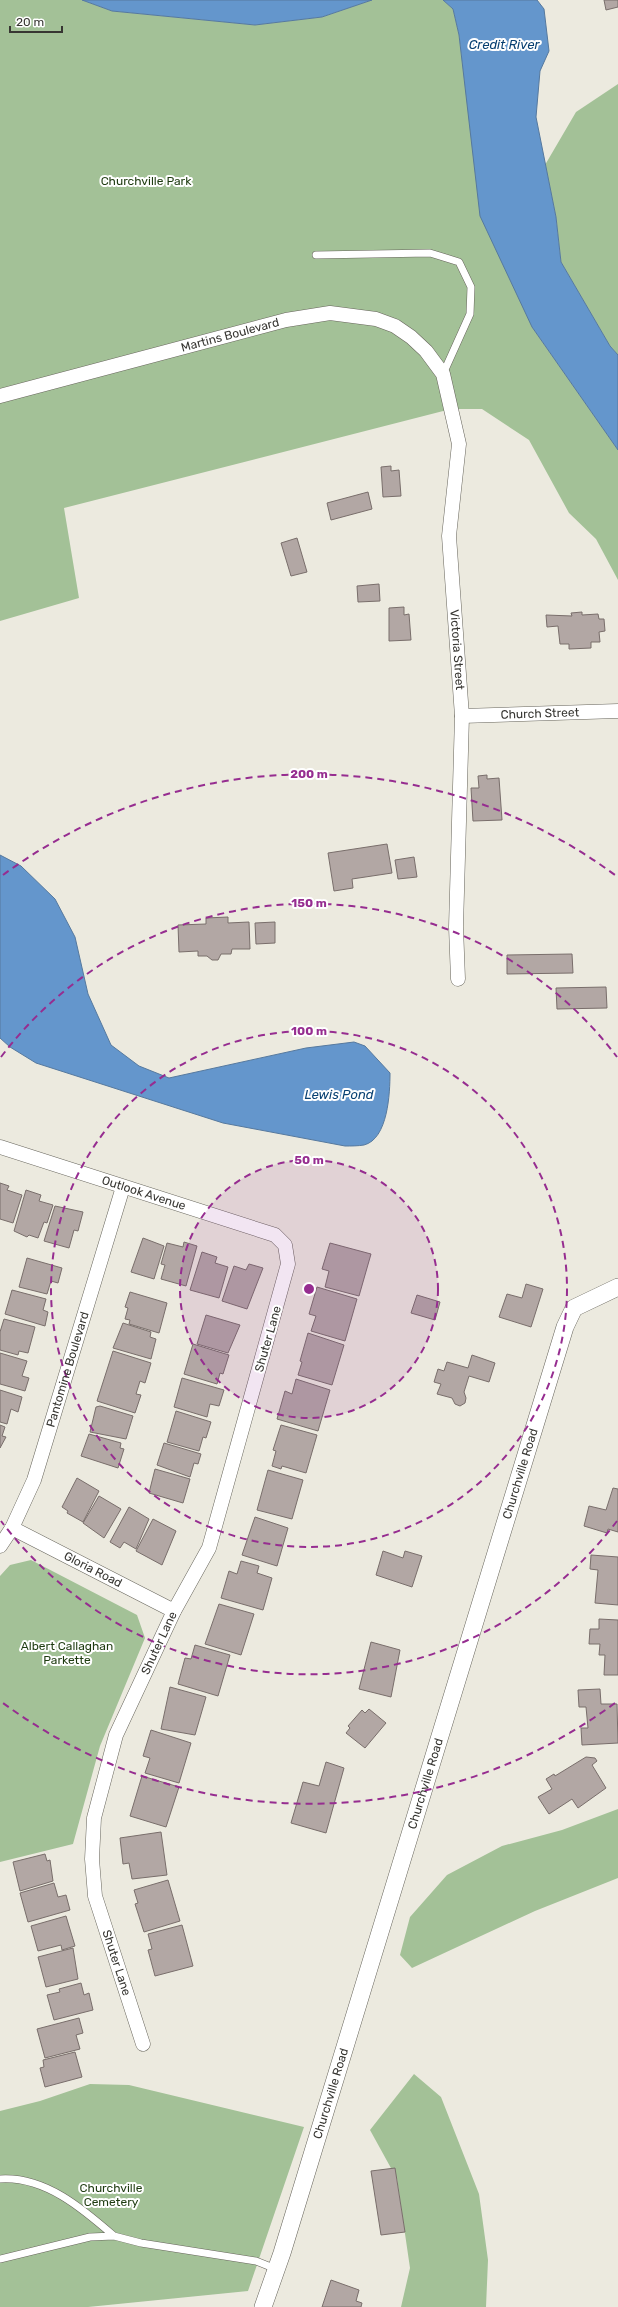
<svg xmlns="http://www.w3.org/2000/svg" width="618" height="2307" font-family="Rubik,sans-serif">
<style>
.green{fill:#a3c197}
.water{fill:#6496cc;stroke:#56799e}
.building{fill:#b2a7a4;stroke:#796e6b}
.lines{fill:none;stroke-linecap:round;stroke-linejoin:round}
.service-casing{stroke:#67655c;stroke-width:8}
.minor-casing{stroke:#67655c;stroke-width:15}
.tertiary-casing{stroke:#67655c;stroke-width:18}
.service{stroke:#fff;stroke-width:7}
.minor{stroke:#fff;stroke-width:14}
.tertiary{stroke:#fff;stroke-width:17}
.ring{fill:none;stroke:#962d90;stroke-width:2;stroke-dasharray:7 5}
.labels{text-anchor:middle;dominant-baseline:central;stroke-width:4;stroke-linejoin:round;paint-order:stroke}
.park-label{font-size:12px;fill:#1e3b10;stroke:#fff}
.street-label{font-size:12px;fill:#373632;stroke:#fff}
.water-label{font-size:13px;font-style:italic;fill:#084072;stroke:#fff}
.centre{fill:#962d90;stroke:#fff;stroke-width:2}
.ring-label{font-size:12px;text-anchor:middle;font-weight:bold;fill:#962d90;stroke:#fff;stroke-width:4;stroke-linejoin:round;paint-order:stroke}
</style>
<rect width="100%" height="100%" fill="#eceadf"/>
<!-- green -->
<path class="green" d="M0,0H82L112,11L255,25L322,17L372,0H443L453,9L459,35L469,112L532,327L618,450V580L596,539L569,513L529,440L482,409H451L64,508L79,598L0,621Z
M618,84V355L610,346L561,262L556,217L545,165L576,112Z
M31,1560L137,1615L145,1638L100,1746L73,1844L0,1862V1576L10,1565Z
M618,1809V1878L535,1911L412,1968L400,1955L410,1917L447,1875L502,1846L562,1830Z
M414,2074L441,2097L479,2194L488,2260L486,2307H401L410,2268L397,2179L370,2130Z
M90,2084L129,2085L304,2127L248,2291L88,2307H0V2111L40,2101Z"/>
<!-- water -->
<path class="water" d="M82,0H372L322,17L255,25L112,11Z
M443,0H537L544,9L549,51L540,71L536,117L556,217L561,262L610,346L618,355V450L532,327L480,216L459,35L453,9Z
M0,855L21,866L55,899L75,937L88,994L111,1045L139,1066L169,1078L306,1048L354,1042L365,1046L390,1073C390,1093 388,1139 364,1145C358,1146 351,1146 345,1146L223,1123L36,1063L10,1047L0,1038Z"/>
<!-- building -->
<path class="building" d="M604,0H618V7L606,10Z
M391,466V471L399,470L401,496L383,497L381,467Z
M368,492L372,509L331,520L327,503Z
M297,538L307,572L291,576L281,543Z
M379,584L380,601L358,602L357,586Z
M404,607V615L409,614L411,640L389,641V608Z
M582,612V615L598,614L599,619H604L605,631L599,632L600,642H591V648L569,649V644H560L558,626L547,627L546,615L572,616L571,613Z
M487,775V779L499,778L502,820L473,821L471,788H479L478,776Z
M387,844L392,873L352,879L353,888L334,891L328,853Z
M414,857L417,877L398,879L395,860Z
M228,917V923L249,922L250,949H232L231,954H221L218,960H212L207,956H198V951L179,952L178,925L206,924V918Z
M275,922V943L256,944L255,923Z
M572,954L573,973L507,974V955Z
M606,987L607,1008L557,1009L556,988Z
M0,1183L9,1186L7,1190L22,1195L13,1223L0,1219Z
M26,1190L41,1195L39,1201L53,1205L47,1223L44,1222L38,1238L29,1235L27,1237L14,1231Z
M55,1206L83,1212L78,1231L74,1230L69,1248L44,1241Z
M143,1238L164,1246L154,1279L131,1272Z
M184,1242L197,1246L186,1286L161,1279L165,1265L161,1264L167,1243L183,1247Z
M330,1243L371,1254L359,1296L325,1287L329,1271L322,1269Z
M202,1252L217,1257L215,1263L228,1267L219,1298L190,1290Z
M27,1258L62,1268L58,1283L51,1281L47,1294L19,1287Z
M249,1264L263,1268L247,1309L222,1301L234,1266L246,1270Z
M526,1284L543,1289L531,1327L499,1317L507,1294L522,1298Z
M317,1287L357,1299L345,1341L311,1331L316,1316L309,1314Z
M12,1290L46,1299L43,1310L48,1312L45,1326L5,1314Z
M130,1292L167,1303L159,1333L129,1324L130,1320L125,1319L128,1308L125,1307Z
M417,1295L440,1302L435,1320L411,1313Z
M206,1315L240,1325L228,1353L197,1344Z
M4,1319L35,1327L28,1353L19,1351L18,1355L0,1350V1332Z
M123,1323L151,1332L150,1337L156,1339L151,1359L113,1348Z
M308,1333L344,1345L332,1385L298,1375L302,1362L300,1361Z
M193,1344L229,1355L223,1374L220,1373L217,1384L184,1374Z
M113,1351L151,1363L145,1383L140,1381L136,1394L141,1395L135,1413L97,1401Z
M0,1353L27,1361L22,1376L29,1378L25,1391L0,1384Z
M472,1355L495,1363L489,1382L469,1376L464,1392L466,1398L465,1403L460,1406L455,1404L452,1398L437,1394L441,1384L434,1382L438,1369L444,1371L447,1362L468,1368Z
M182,1378L224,1390L219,1406L210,1404L207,1417L174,1407Z
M296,1379L330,1390L318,1431L277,1419L285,1391L292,1394Z
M0,1390L22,1397L18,1412L11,1409L7,1424L0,1422Z
M100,1406L133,1416L126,1439L90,1432L96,1407Z
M176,1411L211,1422L206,1438L203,1437L199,1451L167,1442Z
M0,1425L5,1427L2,1436L6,1437L0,1448Z
M281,1425L317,1435L306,1473L282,1466L281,1469L272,1466L276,1451L273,1450Z
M89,1434L121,1443L120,1448L124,1449L118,1468L81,1456Z
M164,1443L201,1454L198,1464L194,1463L190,1477L157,1465Z
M155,1469L190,1479L183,1503L149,1493Z
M268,1470L303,1480L292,1519L257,1510Z
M77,1478L99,1491L83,1522L67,1513L68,1511L62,1507Z
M613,1488L618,1489V1532L608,1529L607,1533L584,1526L589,1506L606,1510Z
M99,1496L121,1509L104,1538L83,1523Z
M129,1507L149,1519L136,1549L124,1542L120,1548L110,1542Z
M255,1517L288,1528L277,1566L242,1555Z
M153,1519L176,1531L162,1565L136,1551Z
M383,1551L403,1558L405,1551L422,1556L412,1587L376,1575Z
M591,1555L618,1557V1605L595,1603L598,1570L590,1569Z
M241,1561L259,1566L257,1573L272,1578L263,1610L221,1598L229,1571L237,1574Z
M219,1604L254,1614L241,1655L205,1644Z
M599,1619L618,1620V1675H604L605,1655H599L600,1644H589L590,1629H599Z
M371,1642L400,1650L391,1697L359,1689Z
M195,1645L230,1655L218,1696L178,1684L185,1658L191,1659Z
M170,1687L206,1697L195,1735L161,1729Z
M600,1689L601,1704H617L618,1743L582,1745L581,1728H588L586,1707H579L578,1690Z
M369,1709L386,1723L365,1748L346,1733L350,1728L348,1726L362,1710L365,1713Z
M151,1730L191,1743L179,1783L145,1773L150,1758L143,1756Z
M586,1757L595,1758L597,1761L592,1765L606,1788L578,1808L572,1799L549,1814L538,1797L552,1789L546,1779L554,1774L555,1776Z
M326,1762L344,1768L326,1833L291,1823L303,1782L319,1786Z
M142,1776L179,1787L166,1827L130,1816Z
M161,1832L167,1875L132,1879L129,1863L123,1864L120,1838Z
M45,1854L47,1861L50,1860L53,1881L20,1891L13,1862Z
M168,1880L180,1921L144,1932L135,1904L138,1903L134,1890Z
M54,1883L58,1897L66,1895L70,1910L28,1922L20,1893Z
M66,1916L75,1946L62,1950L61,1945L38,1951L31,1926Z
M182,1925L193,1966L155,1976L148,1950L152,1949L148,1934Z
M73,1948L78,1979L46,1987L38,1957Z
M81,1983L84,1995L89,1993L93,2010L54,2020L47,1995L60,1992L59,1989Z
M79,2018L83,2033L76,2035L80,2049L45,2058L37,2029Z
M75,2052L82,2077L45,2087L40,2068L44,2067L43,2060Z
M395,2168L405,2232L381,2235L371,2171Z
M331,2280L359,2290L356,2301L362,2303L361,2307H322Z"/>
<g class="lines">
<defs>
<path id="service" d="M316,255L430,253L459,262L471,287L470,314L443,374
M0,2179C45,2176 83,2209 114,2236
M0,2259L90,2237L114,2236L141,2243L256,2261L276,2269"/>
<g id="minor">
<path id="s1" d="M0,396L286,320L330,313L376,319L395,326L411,337L426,351L443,374L459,444L449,536L462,716L456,927L458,979"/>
<path id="s2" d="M462,716L618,711"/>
<path id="s3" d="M0,1147L275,1235L285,1245L288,1264L209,1548L174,1611L116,1735L94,1818L92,1859L95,1896L143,2044"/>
<path id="s4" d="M12,1528L174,1611"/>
<path id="s5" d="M0,1546L12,1528L34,1480L123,1187"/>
</g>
<g id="tertiary">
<path id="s6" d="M263,2307L282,2253L565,1327L574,1308L618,1287"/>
</g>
</defs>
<!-- service casing -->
<use href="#service" class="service-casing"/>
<!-- minor casing -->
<use href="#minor" class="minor-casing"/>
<!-- tertiary casing -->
<use href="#tertiary" class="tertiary-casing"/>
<!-- service -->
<use href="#service" class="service"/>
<!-- minor -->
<use href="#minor" class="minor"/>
<!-- tertiary -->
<use href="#tertiary" class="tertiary"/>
</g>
<!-- distance rings -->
<circle cx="309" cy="1289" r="129" fill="#962d90" fill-opacity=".12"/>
<g class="ring">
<circle cx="309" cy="1289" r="129"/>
<circle cx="309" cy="1289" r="258"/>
<path d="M617 1521A386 386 0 0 1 1 1521M1 1057A386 386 0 0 1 617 1057"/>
<path d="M615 1703A515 515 0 0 1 3 1703M3 875A515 515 0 0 1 615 875"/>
</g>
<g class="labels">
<!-- park labels -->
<g class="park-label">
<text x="146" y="181">Churchville Park</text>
<text x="67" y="1646">Albert Callaghan<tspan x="67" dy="14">Parkette</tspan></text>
<text x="111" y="2188">Churchville<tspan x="111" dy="14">Cemetery</tspan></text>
</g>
<!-- street labels -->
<g class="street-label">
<text stroke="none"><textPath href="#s1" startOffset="238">Martins Boulevard</textPath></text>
<text stroke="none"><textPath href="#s1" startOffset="754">Victoria Street</textPath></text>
<text stroke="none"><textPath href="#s2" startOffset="78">Church Street</textPath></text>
<text stroke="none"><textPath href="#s3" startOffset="151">Outlook Avenue</textPath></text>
<text transform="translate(268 1339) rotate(-74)">Shuter Lane</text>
<text stroke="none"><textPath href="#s5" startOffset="190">Pantomine Boulevard</textPath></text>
<text stroke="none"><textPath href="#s6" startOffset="872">Churchville Road</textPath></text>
<text stroke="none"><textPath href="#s4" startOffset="91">Gloria Road</textPath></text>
<text transform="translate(159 1643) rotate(-65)">Shuter Lane</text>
<text stroke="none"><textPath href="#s6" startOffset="548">Churchville Road</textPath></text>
<text stroke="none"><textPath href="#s3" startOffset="1060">Shuter Lane</textPath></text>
<text stroke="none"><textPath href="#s6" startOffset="224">Churchville Road</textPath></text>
</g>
<!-- water labels -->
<g class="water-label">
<text x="504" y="44">Credit River</text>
<text x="339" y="1094">Lewis Pond</text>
</g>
</g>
<circle cx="309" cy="1289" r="6" class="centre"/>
<g class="ring-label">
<text x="309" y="778">200 m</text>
<text x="309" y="907">150 m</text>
<text x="309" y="1035">100 m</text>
<text x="309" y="1164">50 m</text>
</g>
<!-- scale -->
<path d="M10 26v6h52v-6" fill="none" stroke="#373632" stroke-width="2"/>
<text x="16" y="26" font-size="12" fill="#373632" stroke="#ffffff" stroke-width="3" paint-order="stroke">20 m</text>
</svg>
